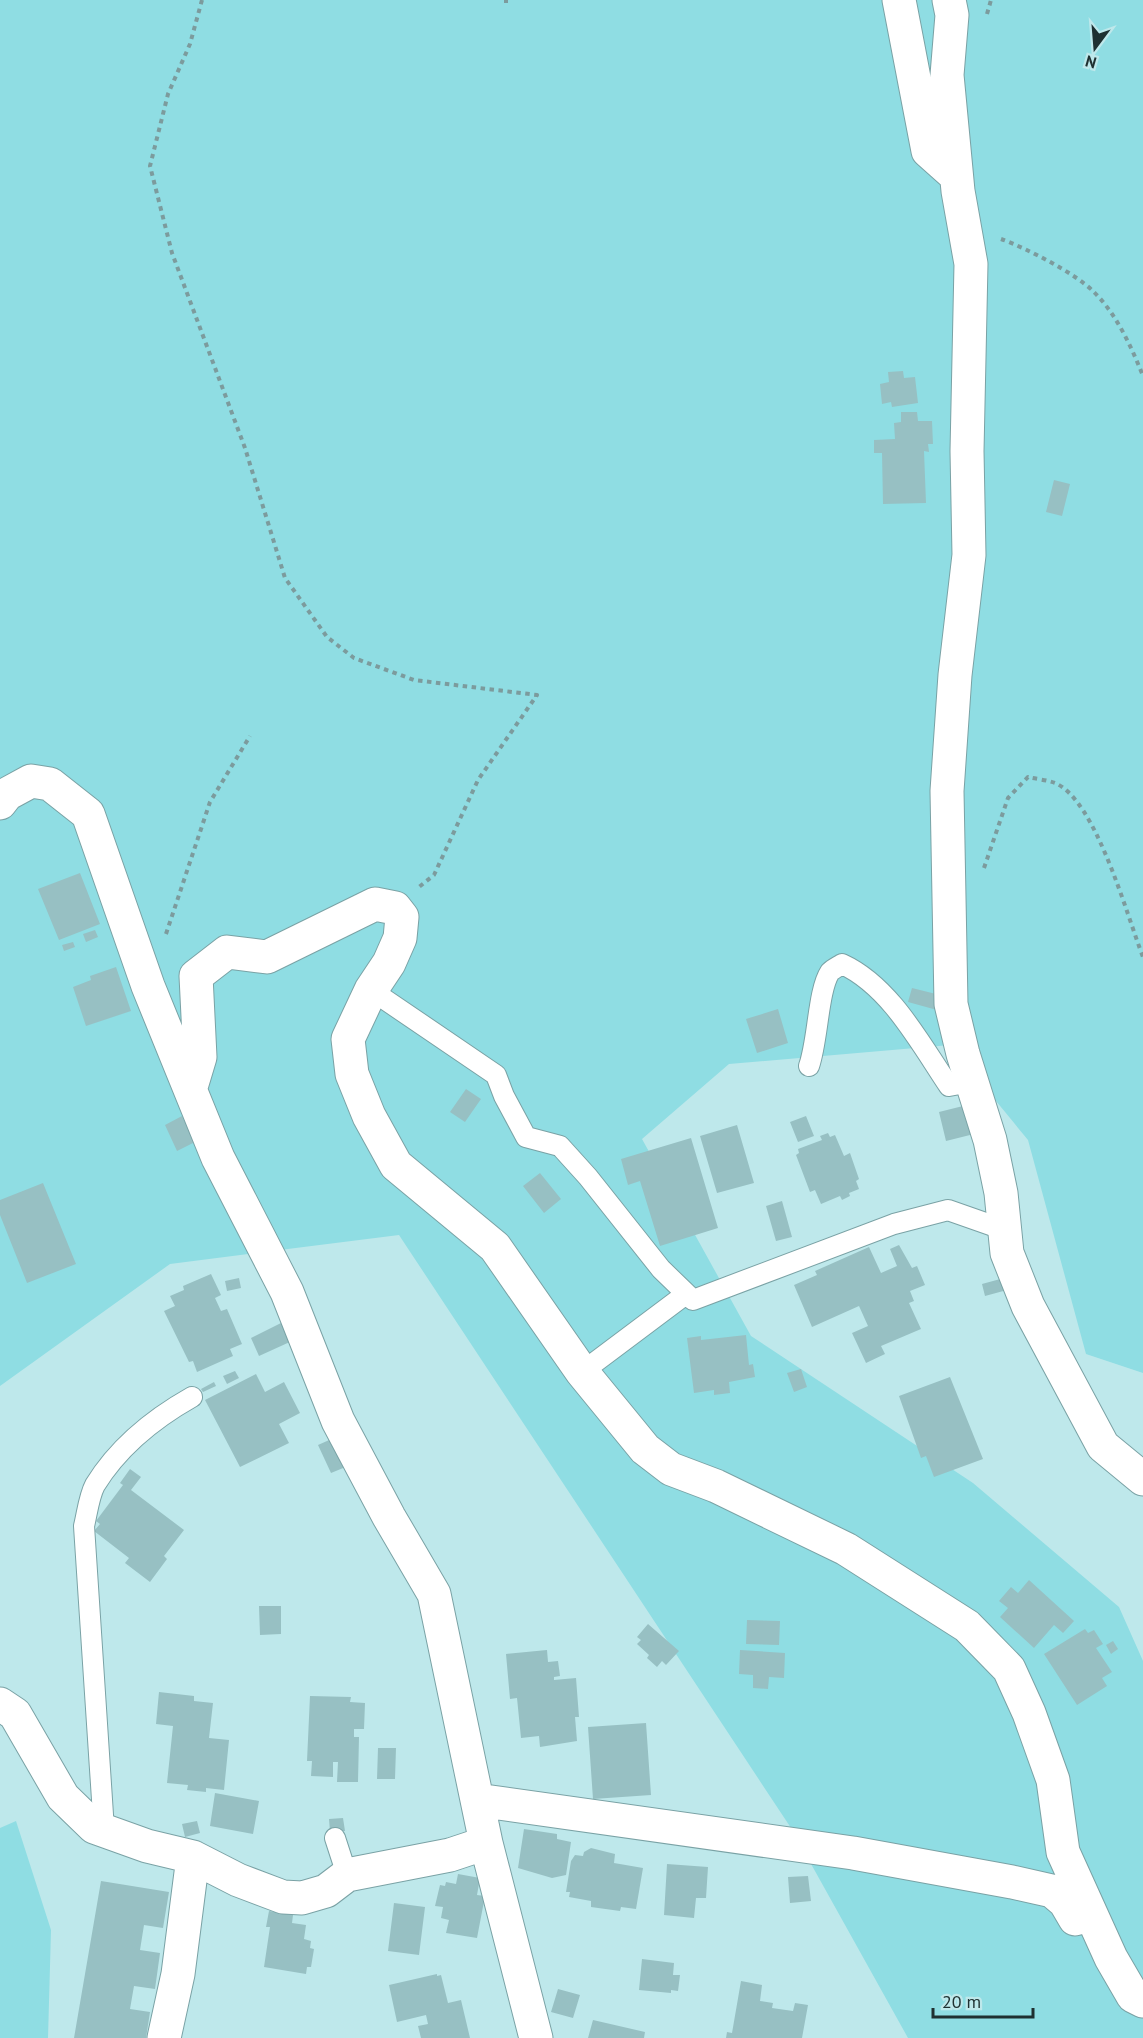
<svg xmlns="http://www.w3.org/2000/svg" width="1143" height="2038" font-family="'PT Sans',sans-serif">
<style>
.green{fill:#8fdde3}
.building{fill:#97c0c3}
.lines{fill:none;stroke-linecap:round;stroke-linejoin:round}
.lane-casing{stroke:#7aa2a5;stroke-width:22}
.street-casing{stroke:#7aa2a5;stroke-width:35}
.path{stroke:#7c9b9d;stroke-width:4;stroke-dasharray:4.5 4.5;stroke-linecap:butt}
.lane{stroke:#fff;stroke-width:20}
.street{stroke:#fff;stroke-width:33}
</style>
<rect width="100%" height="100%" fill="#bee8eb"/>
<!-- green -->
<path class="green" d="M0,0H1143V1373L1086,1354L1028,1140L950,1045L729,1064L642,1139L751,1336L973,1483L1119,1607L1143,1661V2038H908L791,1828L399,1235L170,1264L0,1386Z
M16,1821L51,1930L48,2038H0V1828Z"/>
<!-- building -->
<path class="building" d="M903,371L904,378L915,377L918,403L892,407L891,402L882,404L880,384L889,382L888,372Z
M901,412H917L918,421H932L933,444H928L929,452L924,451L926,503L883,504L882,453H874V440L895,439L894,423L901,422Z
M1054,480L1070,484L1062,516L1046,512Z
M80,873L100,924L59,940L38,889Z
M95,930L98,937L86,942L83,934Z
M73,942L75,947L64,951L62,945Z
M116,967L131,1011L86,1026L73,987L91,980L90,976Z
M912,988L936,994L937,1010L908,1002Z
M778,1009L788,1043L757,1053L746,1019Z
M466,1089L481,1099L465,1122L450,1112Z
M967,1105L974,1134L946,1141L939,1112Z
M182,1116L195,1142L177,1151L165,1125Z
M806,1116L814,1136L798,1142L790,1122Z
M737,1125L754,1183L717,1193L700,1136Z
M828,1133L830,1137L835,1135L844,1156L850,1153L859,1179L856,1181L859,1189L849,1193L850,1196L842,1200L840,1196L821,1204L815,1190L810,1192L796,1155L799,1153L798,1149L822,1140L820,1136Z
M691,1138L718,1228L660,1246L640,1181L628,1185L621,1159Z
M540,1173L561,1199L544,1213L523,1186Z
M43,1183L76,1264L27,1283L0,1215V1200Z
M782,1201L792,1237L776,1241L766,1206Z
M899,1245L912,1268L917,1266L925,1285L910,1291L914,1301L909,1303L921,1329L881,1346L885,1354L866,1363L852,1333L868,1326L859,1306L812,1327L794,1285L817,1275L815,1271L869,1247L881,1273L897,1266L890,1249Z
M211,1274L221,1295L215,1298L221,1311L227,1309L242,1344L230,1349L233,1356L197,1372L193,1361L189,1362L164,1311L175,1306L170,1296L184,1290L183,1286Z
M239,1278L241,1288L227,1291L225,1281Z
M1004,1278L1007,1290L985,1296L982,1284Z
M283,1322L292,1341L259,1356L251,1338Z
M746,1335L749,1365L753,1364L755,1377L729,1382L730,1393L714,1395V1390L694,1393L687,1338L701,1336V1340Z
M801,1369L807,1387L794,1392L787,1373Z
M235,1371L239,1378L227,1384L223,1376Z
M256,1374L265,1392L284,1382L300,1413L279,1424L289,1443L240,1467L205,1400Z
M950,1377L983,1459L934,1477L926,1456L921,1458L899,1396Z
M214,1382L216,1386L203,1392L201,1389Z
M336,1437L348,1466L331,1473L318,1445Z
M130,1469L141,1477L131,1490L184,1530L164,1556L167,1559L150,1582L125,1563L129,1558L94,1531L100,1524L96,1521L123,1485L120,1483Z
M1029,1580L1074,1621L1063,1633L1054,1625L1034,1648L1000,1617L1008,1608L999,1601L1011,1587L1018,1593Z
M259,1606H281V1634L260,1635Z
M747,1620L780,1621L779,1645L746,1644Z
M648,1624L679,1651L666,1665L662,1661L657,1667L647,1658L649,1655L637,1644L641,1640L637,1637Z
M1085,1629L1088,1633L1094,1630L1103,1644L1096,1648L1112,1672L1102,1678L1107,1686L1077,1705L1044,1654Z
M1113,1641L1118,1649L1111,1654L1106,1645Z
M547,1650L548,1662L558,1661L560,1676L554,1677V1680L576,1678L579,1717H575L577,1741L540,1747L539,1736L521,1738L517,1698L510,1699L506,1654Z
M740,1650L785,1653L784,1678L769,1677L768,1689L753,1688V1675L739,1674Z
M159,1692L194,1696V1701L213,1703L209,1738L229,1740L224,1790L206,1788V1792L187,1790L188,1785L167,1783L173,1726L156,1724Z
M310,1696L351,1697L350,1702L365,1703L364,1729H354V1737H359L358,1782H337L338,1762H333V1777L311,1776L312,1761H307Z
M646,1723L651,1795L593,1799L588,1727Z
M378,1748H396L395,1779H377Z
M215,1793L259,1801L253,1834L210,1826Z
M343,1818L345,1831L330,1832L329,1819Z
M197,1821L200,1833L185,1837L182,1824Z
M524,1829L557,1834V1839L571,1842L566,1875L552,1878L518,1868Z
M591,1848L615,1854L614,1863L643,1868L636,1909L621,1907L620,1911L591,1907V1901L569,1897L570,1892H566L571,1861L575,1855L583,1856L584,1852Z
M667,1864L708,1867L706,1898H696L694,1918L664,1915Z
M458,1874L480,1878L477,1895L485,1896L477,1938L446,1933L449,1920L441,1918L443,1907L435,1906L440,1885L445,1886L446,1882L456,1884Z
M808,1876L811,1901L790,1903L788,1877Z
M101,1881L169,1892L163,1928L144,1925L140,1950L160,1953L155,1989L134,1986L130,2009L150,2012L146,2038H74Z
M394,1903L425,1907L419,1955L388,1951Z
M269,1911L293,1915L292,1923L306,1925L304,1939L311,1941L310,1948L314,1949L311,1967H307L306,1974L264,1967L270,1927H266Z
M642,1959L674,1963L673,1975H680L678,1991L671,1990V1993L639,1990Z
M437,1974V1976L441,1975L448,2003L461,2000L470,2038H421L418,2026L428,2024L426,2015L397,2022L389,1985Z
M741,1981L762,1985L760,2001L773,2003L772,2008L793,2011L795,2003L808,2005L802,2038H726L727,2032L732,2033Z
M558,1989L580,1995L573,2018L551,2012Z
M593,2020L645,2032L644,2038H588Z"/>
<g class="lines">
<defs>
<path id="lane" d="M371,990L496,1075L504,1096L526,1137L560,1146L588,1177L661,1269L693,1300L894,1224L948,1210L1005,1230
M809,1066C818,1041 818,990 830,972C833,969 839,966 842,964C890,986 920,1043 949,1086L971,1082
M582,1372L686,1294
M104,1830L84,1526C87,1514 89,1496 95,1485C119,1446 153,1419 192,1397
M335,1838L347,1875"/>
<path id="street" d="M899,0L928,151L956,176
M949,0L952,15L947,75L958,191L971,264L967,451L969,555L955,675L947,791L951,1004L963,1054L990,1140L1001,1193L1007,1253L1028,1306L1103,1446L1143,1479
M0,803L7,794L31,781L50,784L88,814L148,986L218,1158L287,1292L338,1421L389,1517L434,1594L486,1843L536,2038
M191,1087L200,1057L196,976L227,952L267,957L375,904L395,908L402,917L400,938L389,963L371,990L348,1039L352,1074L369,1116L396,1165L495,1247L582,1372L645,1449L671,1469L716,1486L846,1549L967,1626L1009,1669L1029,1713L1053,1780L1063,1852L1111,1958L1133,1996L1143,2001
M0,1704L15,1714L63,1797L94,1827L147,1846L193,1857L238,1880L283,1897L302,1898L326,1891L347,1875L450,1855L486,1843
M477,1800L853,1853L1012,1882L1052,1891L1065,1902L1075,1919L1085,1916
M164,2038L178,1974L193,1857"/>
</defs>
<!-- lane casing -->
<use href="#lane" class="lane-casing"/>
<!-- street casing -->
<use href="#street" class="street-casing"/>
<!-- path -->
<path class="path" d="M202,0L190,44L168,94L150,166L172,253L245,448L285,578L327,637L354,658L414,680L537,695L478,780L434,875L419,887
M506,3V0
M987,14L991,0
M1001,239C1026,248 1075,273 1094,292C1117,315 1131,346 1143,376
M984,868L1008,798L1028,777C1036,779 1047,780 1055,783C1096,800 1127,916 1143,957
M166,934L210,802L250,736"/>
<!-- lane -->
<use href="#lane" class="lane"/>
<!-- street -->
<use href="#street" class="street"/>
</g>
<!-- north arrow -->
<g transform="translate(1095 48) rotate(196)" stroke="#bee8eb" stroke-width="4.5" paint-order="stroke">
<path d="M0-4.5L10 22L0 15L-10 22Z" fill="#1f3031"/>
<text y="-9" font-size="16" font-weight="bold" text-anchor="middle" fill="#1f3031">N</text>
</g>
<!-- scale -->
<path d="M933 2008v9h100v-9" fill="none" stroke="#1f3031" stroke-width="3"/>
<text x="942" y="2008" font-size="18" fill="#1f3031" stroke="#bee8eb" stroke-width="4.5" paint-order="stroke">20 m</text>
</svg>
